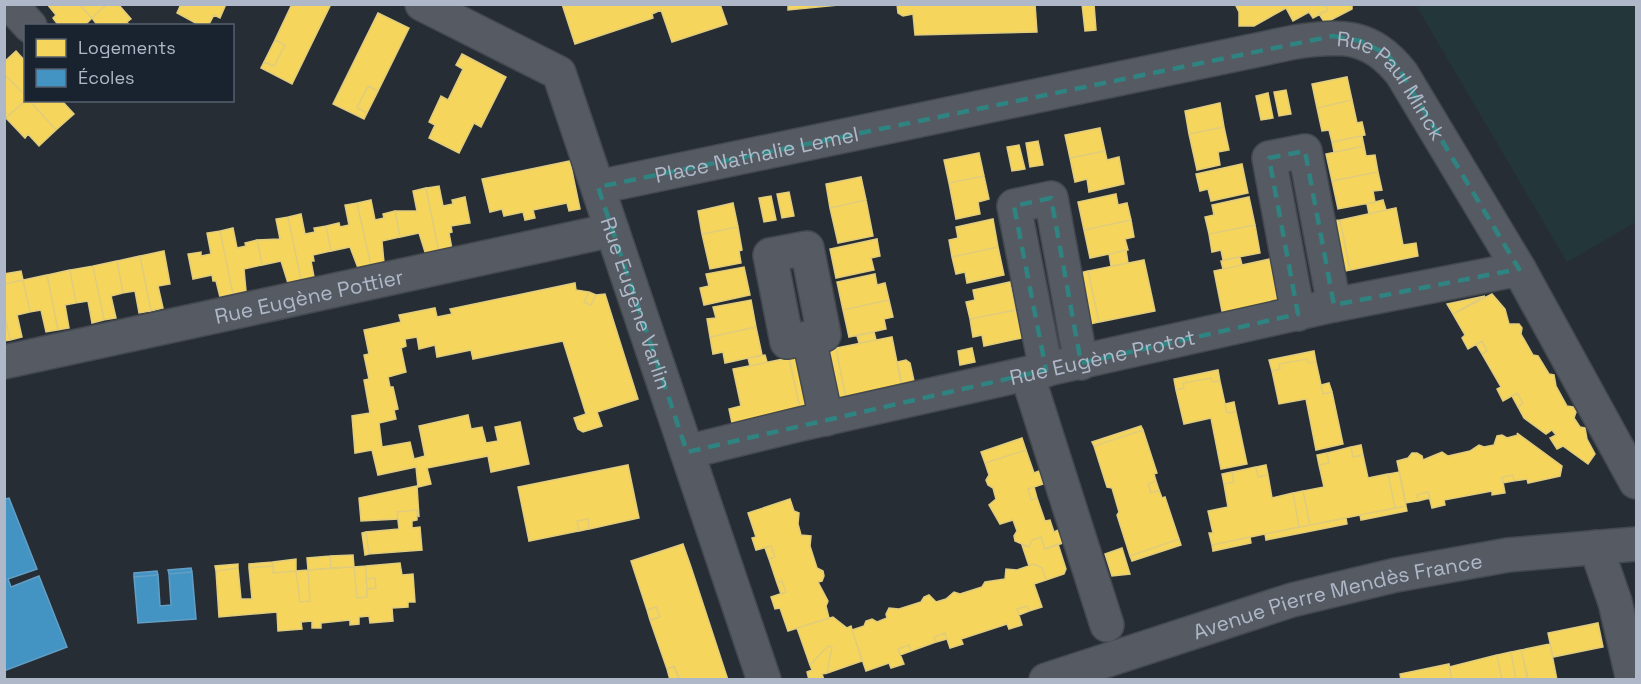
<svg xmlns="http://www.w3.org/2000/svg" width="1641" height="684" font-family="'Space Grotesk',sans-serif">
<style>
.green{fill:#23373b}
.homes{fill:#f6d55c;stroke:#e0cc7c;stroke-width:1.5}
.schools{fill:#4393c3;stroke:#639ec4;stroke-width:1.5}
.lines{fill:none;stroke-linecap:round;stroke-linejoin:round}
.street-casing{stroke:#44494f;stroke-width:36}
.street{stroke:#565b63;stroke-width:33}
.marked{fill:none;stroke:#2f8380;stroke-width:4.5;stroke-dasharray:12 8;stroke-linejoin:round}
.labels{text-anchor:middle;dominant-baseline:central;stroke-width:6;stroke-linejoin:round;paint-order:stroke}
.street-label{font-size:21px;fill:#aeb8c8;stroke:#192330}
</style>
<rect width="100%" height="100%" fill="#262d35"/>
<!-- green -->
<path class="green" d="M1416,5H1636V222L1567,262Z"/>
<!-- homes -->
<path class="homes" d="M47,4H79L92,18L84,26H59L53,18L56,15Z
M79,4H107L92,18Z
M107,4H118L131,19L127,22L130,26H98L92,18Z
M181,4H226L220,18L214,15L208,26H201L177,13Z
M292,4H331L292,84L261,68L264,62L274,66L285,45L275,40Z
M562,4H720L727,24L672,42L661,10L652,14L653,18L575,44Z
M788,4H849L788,10Z
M897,4H1035L1037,32L915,35L913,14L903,16L898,13Z
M1082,4H1094L1096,30L1085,31Z
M1235,4H1325L1328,10L1313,18L1309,12L1293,21L1286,8L1254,26H1239V12Z
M1325,4H1352V9L1325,23L1319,14L1328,10Z
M378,13L409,28L378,91L368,86L357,108L367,113L364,119L333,104Z
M275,40L285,45L274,66L264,62Z
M16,51L26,62V96L4,74V62Z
M462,54L506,77L481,127L474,123L459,153L429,138L435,125L429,122L441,96L448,100L463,69L456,65Z
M4,74L26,96V100L6,118Z
M1347,77L1352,100L1317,108L1312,84Z
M368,86L378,91L367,113L357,108Z
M1286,90L1291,114L1279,116L1274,92Z
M1268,93L1273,118L1261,120L1256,96Z
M26,100H29L56,130L39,146L28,134L25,138L6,118Z
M29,100H65L63,102L74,114L56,130Z
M1352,100L1357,123L1362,122L1365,135L1332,142L1329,130L1322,131L1317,108Z
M1220,103L1224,127L1189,134L1185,111Z
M1224,127L1229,150L1218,152L1220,165L1197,170L1189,134Z
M1100,128L1105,151L1070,158L1065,135Z
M1362,136L1364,146L1334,152L1332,142Z
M1038,141L1043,165L1030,167L1026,143Z
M1019,145L1025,169L1012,171L1007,147Z
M1364,146L1366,156L1375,155L1378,172L1332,181L1326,154Z
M1105,151L1107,160L1119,157L1124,184L1089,192L1087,179L1075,182L1070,158Z
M979,153L984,176L949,183L944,160Z
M570,161L580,209L569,211L567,203L533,210L535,218L525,220L523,212L504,216L502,209L490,212L482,179Z
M1242,164L1248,193L1211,201L1208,189L1200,191L1196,174Z
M1378,172L1382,190L1373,191L1375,202L1338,209L1332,181Z
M984,176L989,199L978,202L980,214L956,219L949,183Z
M861,177L866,200L830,208L826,184Z
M439,186L443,206L453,204L452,200L465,197L470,223L451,226L452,232L449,233L452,249L439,252L426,188Z
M426,188L439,252L426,255L419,233L400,237L395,211H417L413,191Z
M789,192L794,216L782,218L777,194Z
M1116,194L1118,205L1127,203L1131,220L1084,230L1078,202Z
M771,196L776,220L764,222L759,198Z
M1249,197L1255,225L1209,234L1205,217L1214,215L1212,205Z
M371,200L375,220L384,218L383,214L395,211L400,237L382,241L384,263L371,266L357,203Z
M866,200L873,236L838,243L830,208Z
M1383,200L1386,210L1369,214L1367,204Z
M357,203L371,266L358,268L350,247L331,251L326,226L339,223L340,227L349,225L345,205Z
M733,203L738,227L702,234L698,211Z
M1396,208L1403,245L1416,243L1418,256L1350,270L1340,220Z
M301,214L305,234L315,232L314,228L326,226L331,251L313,255L314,261H311L314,277L301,280L288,217Z
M288,217L301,280L288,283L281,261L262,265L257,240L280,239L276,219Z
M993,219L998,247L952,257L949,240L958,238L956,227Z
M1131,220L1134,237L1125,239L1128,250L1090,258L1084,230Z
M1340,220L1350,270L1341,272L1331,221Z
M1255,225L1260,253L1223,260L1221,250L1212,252L1209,234Z
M738,227L742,250L739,251L741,263L710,269L702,234Z
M233,228L237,248L246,246L245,243L257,240L262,265L244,269L246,291L233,294L220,231Z
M220,231L233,294L220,297L216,281H213L212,275L193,279L188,254L201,252V256L211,254L207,233Z
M877,239L880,256L871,258L874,270L836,278L830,249Z
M998,247L1004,275L967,283L965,272L956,274L952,257Z
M1126,250L1128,263L1111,266L1109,254Z
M164,251L170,284L158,286L163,308L151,311L140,256Z
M140,256L151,311L139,313L135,291L123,293L117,261Z
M1240,257L1242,265L1223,269L1221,261Z
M1270,259L1280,310L1224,321L1214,271Z
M1144,260L1155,311L1099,322L1088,271Z
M117,261L123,293L111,296L116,318L104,320L93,266Z
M93,266L104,320L92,323L88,301L76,303L70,270Z
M744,267L750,295L704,305L700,288L709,286L706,274Z
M70,270L76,303L65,305L69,328L58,330L47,275Z
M21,271L23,280L4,284V274Z
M1088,271L1099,322L1090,324L1080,273Z
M875,274L877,285L885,283L889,300L843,310L837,282Z
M47,275L58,330L46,332L41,310L30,312L23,280Z
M23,280L30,312L17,315L22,337L10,340L4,311V284Z
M1010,282L1016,310L970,319L966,302L975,300L973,290Z
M575,283L576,290L589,292L584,302L591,305L596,295L605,294L638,399L597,412L602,426L583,432L578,429L574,418L586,414L563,341L473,359L471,350L437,357L435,345L419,349L417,337L405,339L406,346L401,348L406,372L388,377L390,387H393L398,409L394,410L396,419L379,423L382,447L410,442L414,459L425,456L419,426L468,415L471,429L482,427L486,443L498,441L495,427L520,422L529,464L491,472L488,456L427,468L431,484L418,487L416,467L378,475L372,450L355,453L352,416L370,413L364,380L369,379L364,355L369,354L364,330L401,322L399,315L435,308L437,317L452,314L450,309Z
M589,292L596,295L591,305L584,302Z
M1492,294L1505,309L1509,324H1519L1522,328L1521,334L1533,355L1538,356L1549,374L1554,375L1556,386L1567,406L1573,407L1576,412L1574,418L1580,427L1585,428L1587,439L1595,454L1588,464L1563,446L1557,449L1550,438L1556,435L1552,430L1546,434L1524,418L1518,407L1523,403L1517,393L1503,401L1497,389L1501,387L1482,354L1487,351L1482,341L1468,349L1462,338L1465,335L1453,314Z
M1485,296L1453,314L1447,304Z
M751,300L756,327L710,337L707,319L716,318L713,307Z
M889,300L893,317L884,319L886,329L849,337L843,310Z
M1016,310L1022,338L984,346L982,335L973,337L970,319Z
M4,311L10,340L4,341Z
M756,327L762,355L725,363L723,352L713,354L710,337Z
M874,332L876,340L859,343L857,336Z
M892,337L902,388L846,399L836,348Z
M1482,341L1487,351L1482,354L1476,344Z
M836,348L846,399L837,401L827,350Z
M972,348L975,362L960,365L958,351Z
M1314,351L1316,362L1308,363L1307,359L1279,364L1280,369L1272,371L1269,360Z
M765,355L767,362L750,366L748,358Z
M798,356L809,407L800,408L789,358Z
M789,358L800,408L732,423L729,409L741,406L733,369Z
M1307,359L1308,363L1316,362L1323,394L1332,392L1343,444L1316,450L1306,399L1279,404L1272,371L1280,369L1279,364Z
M906,360L910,363L914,381L912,385L903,387L897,362Z
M1218,370L1220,381L1212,382L1211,378L1183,383L1184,388L1176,390L1174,379Z
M1211,378L1212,382L1220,381L1227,413L1236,412L1247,464L1221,469L1211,418L1184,424L1176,390L1184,388L1183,383Z
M1329,383L1332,392L1323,394L1321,385Z
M1517,393L1523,403L1518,407L1512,396Z
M1234,402L1236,412L1227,413L1225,404Z
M1141,426L1143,430L1094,446L1092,442Z
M1143,430L1157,473L1154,474L1156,481L1148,484L1151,493L1159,490L1162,498L1165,497L1179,539L1130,556L1117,515L1119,512L1112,488L1107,487L1094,446Z
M1517,433L1562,466L1560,476L1528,483L1527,479L1514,481L1513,475L1502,477L1505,493L1492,495V491L1444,500L1445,505L1432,508L1428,492L1417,495L1418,501L1406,503L1397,461L1408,458L1412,453H1417L1422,456L1423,460L1442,452L1448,456L1470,451L1479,445L1484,447L1494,445L1497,436L1502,435L1507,438L1518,435Z
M1022,438L1026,450L985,463L981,452Z
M1361,445L1363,455L1353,457L1351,447Z
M1351,447L1353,457L1363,455L1368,478L1388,474L1395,508L1310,525L1303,491L1324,487L1319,465L1329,463L1327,453Z
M1026,450L1034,473L1039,471L1043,484L1028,489L1031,500L1037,498L1045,521L1050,520L1054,532L1058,530L1063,543L1045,549L1041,537L1032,540L1029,547L1015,541L1014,536L1017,531L1013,520L1000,524L989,505L996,499L993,488L988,485L986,480L989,475L985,463Z
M1327,453L1329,463L1319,465L1317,455Z
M628,465L639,518L589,529L588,519L577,521L579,531L529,541L518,487Z
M1266,465L1268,475L1258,477L1256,467Z
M1256,467L1258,477L1268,475L1272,498L1293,493L1299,527L1212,545L1209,533H1213L1208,511L1228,507L1224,484L1234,482L1232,472Z
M1232,472L1234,482L1224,484L1222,474Z
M1399,472L1406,506L1395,508L1388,474Z
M1513,475L1514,481L1503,483L1502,477Z
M1156,481L1159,490L1151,493L1148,484Z
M417,486L419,517L417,510L397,512L398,519L361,521L359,498Z
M1034,487L1037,498L1031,500L1028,489Z
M1303,491L1310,525L1299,527L1293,493Z
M1428,492L1430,498L1418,501L1417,495Z
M790,499L794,511L799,513L798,524L801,535L811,536L810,546L817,568L823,571L824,576L822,581L818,582L828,601L826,606L829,618L788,631L780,608L775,609L771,597L786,592L782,581L777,583L769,559L775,557L771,546L756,550L752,538L756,537L748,513Z
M1406,506L1407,511L1361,520L1360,515Z
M417,510V520L412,521V528L420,527L422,550L369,554L366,532L399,529L397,512Z
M1346,518L1347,524L1266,540L1265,534Z
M588,519L589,529L579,531L577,521Z
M366,532L369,554L365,555L362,533Z
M1041,537L1045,549L1058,544L1066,569L1064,574L1046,580L1042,568L1034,564L1029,566L1022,545L1029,547L1032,540Z
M1250,537L1251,543L1213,551L1212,545Z
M1179,539L1181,545L1132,561L1130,556Z
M683,544L691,567L728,680H680L674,666L667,669L650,620L660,617L656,607L647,610L631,561Z
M771,546L775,557L769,559L765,548Z
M1122,548L1130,574L1112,576L1105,554Z
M353,555L354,567L331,568L330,556Z
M330,556L331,568L308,570L307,558Z
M296,559V571L273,573V562Z
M273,562V566L249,568V564Z
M400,563L402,575L413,574L415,602H408V607L392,608L393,621L370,623L369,616L359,617V624L350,625V620L321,623V628H312V621L301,622L302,629L278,631L277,612L219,617L216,571L238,568L241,599H252L249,568L273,566V573L296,571L300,602L310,601L308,570L354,567L357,598L367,597V589L376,588L375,578L366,579V566Z
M238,564V568L216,571L215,566Z
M1034,564L1042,568L1046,580L1034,584L1042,607L1029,611L1027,606L1017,609L1022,625L1009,629L1007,624L961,639L963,644L950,648L945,633L934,637L936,642L911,651L909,645L898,649L904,664L891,668L889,663L866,671L852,630L864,626L866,621L872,619L877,622L887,618L886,614L889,608L899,609L921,602L924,597L929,595L936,602L946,599L954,592L960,594L982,587L985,582L1005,579L1006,569L1017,570Z
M366,566L367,597L357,598L354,567Z
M308,570L310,601L300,602L296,571Z
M375,578L376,588L367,589L366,579Z
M782,581L786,592L781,594L777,583Z
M1027,606L1029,611L1019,615L1017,609Z
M656,607L660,617L650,620L647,610Z
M833,617L847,628L851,626L862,661L827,673L832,647L828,646L810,665L797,628Z
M1598,623L1603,647L1553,657L1548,633Z
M945,633L947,639L936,642L934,637Z
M1550,644L1557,680H1528L1521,650Z
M909,645L911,651L900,655L898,649Z
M828,646L832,647L827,673L822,674L824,680H809L807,672L812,670L810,665Z
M1521,650L1528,678L1516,680L1511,652Z
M1511,652L1516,680H1502L1497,655Z
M1497,655L1502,680H1452L1449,667Z
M1449,664L1452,680H1401L1400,674Z
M674,666L678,677L680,680H670L667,669Z"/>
<!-- schools -->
<path class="schools" d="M9,498L37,569L8,579L11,587L39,576L67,647L4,671V499Z
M191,568L192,572L169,574L168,570Z
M157,571L158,575L134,577V573Z
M192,572L196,619L138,623L134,577L158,575L160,606L171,605L169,574Z"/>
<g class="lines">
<defs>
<g id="street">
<path id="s1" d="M422,4L559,73L764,680"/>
<path d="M11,5L30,26"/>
<path id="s2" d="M598,187L1295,42C1342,35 1371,34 1402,74L1519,269L1636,482"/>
<path d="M807,248L824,335L787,342L770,255Z"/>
<path d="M1298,314L1269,158L1305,151L1334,305"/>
<path d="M809,338L826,419"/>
<path id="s3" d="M4,362L612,230"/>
<path d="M1046,370L1014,206L1051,198L1081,363"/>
<path d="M1027,374L1107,625"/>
<path id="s4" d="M687,452L801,424L1334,305L1519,269"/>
<path d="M1596,547L1615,602L1633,680"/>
<path id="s5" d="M1046,680L1292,600L1396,575L1508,555L1636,544"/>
</g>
</defs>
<!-- street casing -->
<use href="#street" class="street-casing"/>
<!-- street -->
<use href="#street" class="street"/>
</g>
<!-- marked area -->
<path class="marked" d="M1333,36L1361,41L1388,55L1402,74L1519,269L1334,305L1305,151L1269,158L1298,314L1081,363L1051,198L1014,206L1046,370L687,452L598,187Z"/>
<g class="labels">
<!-- street labels -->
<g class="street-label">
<text stroke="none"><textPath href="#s2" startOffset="830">Rue Paul Minck</textPath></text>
<text stroke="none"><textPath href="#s2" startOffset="162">Place Nathalie Lemel</textPath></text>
<text stroke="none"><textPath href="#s3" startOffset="312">Rue Eugène Pottier</textPath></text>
<text stroke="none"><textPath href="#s1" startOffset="396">Rue Eugène Varlin</textPath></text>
<text stroke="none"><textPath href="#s4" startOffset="426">Rue Eugène Protot</textPath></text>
<text stroke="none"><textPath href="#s5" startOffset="304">Avenue Pierre Mendès France</textPath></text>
</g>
</g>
<!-- border -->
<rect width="1641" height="684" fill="none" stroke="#aeb8c8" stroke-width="12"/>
<!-- legend -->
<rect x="24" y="24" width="210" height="78" fill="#192330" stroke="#555f6d" stroke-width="1.5"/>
<rect x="36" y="39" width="30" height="18" fill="#f6d55c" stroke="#555f6d" stroke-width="1.5"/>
<text x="78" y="54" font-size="18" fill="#aeb8c8">Logements</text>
<rect x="36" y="69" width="30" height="18" fill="#4393c3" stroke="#555f6d" stroke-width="1.5"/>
<text x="78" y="84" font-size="18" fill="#aeb8c8">Écoles</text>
</svg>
